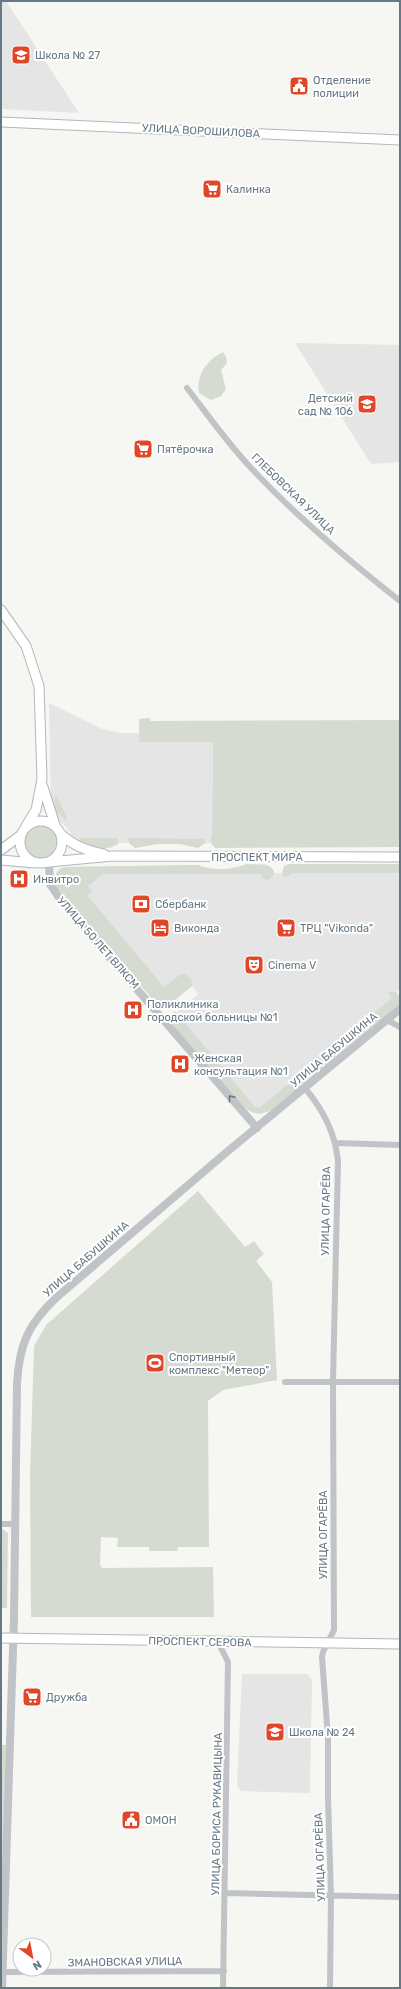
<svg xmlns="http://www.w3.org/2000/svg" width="401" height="1989" font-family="Rubik,sans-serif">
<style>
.built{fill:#e4e5e4}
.green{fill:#d6dbd2}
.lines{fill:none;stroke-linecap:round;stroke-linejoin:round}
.secondary-casing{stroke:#b2b8bc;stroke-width:11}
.minor{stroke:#c0c4c7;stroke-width:6}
.tertiary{stroke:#c0c4c7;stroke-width:8}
.secondary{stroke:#fff;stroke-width:9}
.oneway{stroke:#667883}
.labels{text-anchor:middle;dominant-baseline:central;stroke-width:4;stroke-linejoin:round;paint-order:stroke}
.poi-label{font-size:11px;fill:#667883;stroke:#fff;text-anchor:start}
.street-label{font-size:11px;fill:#667883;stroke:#fff}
</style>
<rect width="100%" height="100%" fill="#f6f6f3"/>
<!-- built -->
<path class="built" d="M1,1H6L79,113L1,109Z
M295,343L400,345V462L371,464Z
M49,703L102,729L120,733H139V742H213L212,837L211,838V843H205L198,848L180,844H157L135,848L129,843H118L111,848L84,845L74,839L68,829L57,818L51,805Z
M247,864H265L272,868L275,873H282L284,866L289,864H400V989L396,992L400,997L399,1005L273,1109L260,1114L253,1113L245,1108L169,1020L172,1014L176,1013L198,994L192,986L168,1006L160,1008L55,883L54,879L57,872L64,867L197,865L208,869H235Z
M242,1674H307L312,1680L310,1793L241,1791L237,1785Z"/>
<!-- green -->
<path class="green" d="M223,352L226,357L227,363L221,370L226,389L221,396L211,400L199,393C196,375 207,360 223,352Z
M150,718V721L400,720V847L215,848L211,843V837H212L213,742H139V719Z
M57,796L67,818V821L55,810V797Z
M22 842a19 19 0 1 1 38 0a19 19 0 1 1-38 0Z
M80,838H118V844C107,851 91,848 80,843Z
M129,838L205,839V843L198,848L180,844H157L135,848L129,843Z
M247,864L269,866L274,871L273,877L268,880L264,879L261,874H103L88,886L92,891L87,895L164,987L181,974H185L191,979L192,986L164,1008H160L56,887C53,878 55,870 64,867L197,865C214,871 231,870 247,864Z
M289,864H400V873H292L288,876L284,877L282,873L284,866Z
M388,992H396C400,996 400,999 399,1005L273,1109C263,1115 255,1115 245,1108L169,1020L170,1016L175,1011L255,1107L259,1108L392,998Z
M198,1191L245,1247L254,1241L264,1254L256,1261L272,1282L277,1380L223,1390L208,1401L209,1547H178L177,1551H149V1547H117L118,1538L101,1537L100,1564L102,1568L213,1567L214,1617H31L30,1474L34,1346L46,1325Z
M1,1528L8,1533L7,1608H1Z
M1,1745H6L1,1906Z"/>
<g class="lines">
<defs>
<path id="secondary" d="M1,122L400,140
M1,610L26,646L39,686L42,779L36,810L26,826
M43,787L55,825
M20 842a21 21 0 1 1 42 0a21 21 0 1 1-42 0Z
M61,834C73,846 87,851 104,854
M1,850L21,835
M1,860L34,863
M49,862L113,856L400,857
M1,1638L400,1644"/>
</defs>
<!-- secondary casing -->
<use href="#secondary" class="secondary-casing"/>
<!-- minor -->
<path class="minor" d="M187,388C208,415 228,444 252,469C297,517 348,560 400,601
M387,1020L400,1027
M305,1088C323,1110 335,1132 338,1161L333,1381L334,1630L323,1652L322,1657L328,1738V1798L331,1896L330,1988
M336,1143L400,1145
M285,1382H400
M1,1524H14
M218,1642L228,1662L223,1988
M226,1893L400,1897
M3,1972L224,1971"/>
<!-- tertiary -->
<path class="tertiary" d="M49,862L50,884L64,905L257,1128
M2,1988L14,1618L17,1384C19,1345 28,1324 57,1297L228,1151L400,1009"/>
<!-- secondary -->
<use href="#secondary" class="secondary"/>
</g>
<!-- one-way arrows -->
<defs><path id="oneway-chevron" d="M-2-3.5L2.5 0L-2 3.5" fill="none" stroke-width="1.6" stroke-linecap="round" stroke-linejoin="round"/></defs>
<use class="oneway" href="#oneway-chevron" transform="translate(231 1098) rotate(-130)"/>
<!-- icons -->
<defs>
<symbol id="school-square" viewBox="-11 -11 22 22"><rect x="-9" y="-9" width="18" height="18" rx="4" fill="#e04729" stroke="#fff"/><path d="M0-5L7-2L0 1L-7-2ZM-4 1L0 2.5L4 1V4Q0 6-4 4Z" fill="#fff"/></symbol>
<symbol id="civic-square" viewBox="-11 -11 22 22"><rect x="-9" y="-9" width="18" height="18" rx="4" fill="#e04729" stroke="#fff"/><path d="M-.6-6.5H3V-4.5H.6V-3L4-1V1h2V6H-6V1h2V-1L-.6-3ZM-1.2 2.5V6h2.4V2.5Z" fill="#fff"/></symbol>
<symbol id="supermarket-square" viewBox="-11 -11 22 22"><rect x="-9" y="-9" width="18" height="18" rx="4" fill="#e04729" stroke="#fff"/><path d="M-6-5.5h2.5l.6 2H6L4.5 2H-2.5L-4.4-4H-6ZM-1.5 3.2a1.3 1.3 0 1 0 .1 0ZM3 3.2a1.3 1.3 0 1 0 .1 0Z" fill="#fff"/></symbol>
<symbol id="hospital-square" viewBox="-11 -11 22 22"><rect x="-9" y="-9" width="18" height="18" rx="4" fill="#e04729" stroke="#fff"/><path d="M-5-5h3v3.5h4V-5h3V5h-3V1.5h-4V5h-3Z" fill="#fff"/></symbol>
<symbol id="bank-square" viewBox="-11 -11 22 22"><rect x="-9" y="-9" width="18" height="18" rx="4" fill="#e04729" stroke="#fff"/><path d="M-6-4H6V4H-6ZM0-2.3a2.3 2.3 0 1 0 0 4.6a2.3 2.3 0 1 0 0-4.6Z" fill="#fff"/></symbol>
<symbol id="hotel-square" viewBox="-11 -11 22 22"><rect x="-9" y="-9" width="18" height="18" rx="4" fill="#e04729" stroke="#fff"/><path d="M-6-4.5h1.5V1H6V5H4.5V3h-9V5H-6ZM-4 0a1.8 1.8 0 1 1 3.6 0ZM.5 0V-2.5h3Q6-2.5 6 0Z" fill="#fff"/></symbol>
<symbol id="theatre-square" viewBox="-11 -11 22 22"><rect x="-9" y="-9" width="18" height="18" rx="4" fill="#e04729" stroke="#fff"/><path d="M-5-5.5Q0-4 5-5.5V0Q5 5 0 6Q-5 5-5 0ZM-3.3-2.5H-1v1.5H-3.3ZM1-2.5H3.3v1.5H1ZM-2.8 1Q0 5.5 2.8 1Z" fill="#fff"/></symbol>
<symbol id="stadium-square" viewBox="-11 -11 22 22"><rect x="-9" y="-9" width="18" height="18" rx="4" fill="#e04729" stroke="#fff"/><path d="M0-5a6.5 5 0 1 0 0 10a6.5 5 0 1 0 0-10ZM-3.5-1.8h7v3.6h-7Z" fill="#fff"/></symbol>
</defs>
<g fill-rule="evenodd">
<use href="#school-square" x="10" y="44" width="22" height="22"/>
<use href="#civic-square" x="288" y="75" width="22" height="22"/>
<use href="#supermarket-square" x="201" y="178" width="22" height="22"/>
<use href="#school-square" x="356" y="393" width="22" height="22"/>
<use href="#supermarket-square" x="132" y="438" width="22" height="22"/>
<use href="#hospital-square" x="8" y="868" width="22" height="22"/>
<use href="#bank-square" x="130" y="893" width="22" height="22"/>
<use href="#hotel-square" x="149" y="917" width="22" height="22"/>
<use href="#supermarket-square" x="275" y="917" width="22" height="22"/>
<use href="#theatre-square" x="243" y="954" width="22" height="22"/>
<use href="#hospital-square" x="122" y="999" width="22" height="22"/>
<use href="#hospital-square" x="169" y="1053" width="22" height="22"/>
<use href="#stadium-square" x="144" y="1352" width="22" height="22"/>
<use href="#supermarket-square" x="21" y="1686" width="22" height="22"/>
<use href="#school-square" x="264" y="1721" width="22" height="22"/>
<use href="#civic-square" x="120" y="1809" width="22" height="22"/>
</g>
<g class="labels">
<!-- poi labels -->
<g class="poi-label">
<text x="35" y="55">Школа № 27</text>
<text x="313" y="80">Отделение<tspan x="313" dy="13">полиции</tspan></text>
<text x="226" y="189">Калинка</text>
<text x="353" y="398" text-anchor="end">Детский<tspan x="353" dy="13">сад № 106</tspan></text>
<text x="157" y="449">Пятёрочка</text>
<text x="33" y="879">Инвитро</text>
<text x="155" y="904">Сбербанк</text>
<text x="174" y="928">Виконда</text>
<text x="300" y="928">ТРЦ "Vikonda"</text>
<text x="268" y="965">Cinema V</text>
<text x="147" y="1004">Поликлиника<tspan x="147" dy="13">городской больницы №1</tspan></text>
<text x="194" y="1058">Женская<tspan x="194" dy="13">консультация №1</tspan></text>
<text x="169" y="1357">Спортивный<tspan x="169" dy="13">комплекс "Метеор"</tspan></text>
<text x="46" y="1697">Дружба</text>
<text x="289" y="1732">Школа № 24</text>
<text x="145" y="1820">ОМОН</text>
</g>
<!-- street labels -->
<g class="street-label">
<text transform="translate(201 131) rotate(3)">УЛИЦА ВОРОШИЛОВА</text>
<text transform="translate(293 494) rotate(44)">ГЛЕБОВСКАЯ УЛИЦА</text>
<text x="257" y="857">ПРОСПЕКТ МИРА</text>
<text transform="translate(98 943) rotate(49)">УЛИЦА 50 ЛЕТ ВЛКСМ</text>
<text transform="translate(334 1050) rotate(-40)">УЛИЦА БАБУШКИНА</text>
<text transform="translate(326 1211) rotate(-89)">УЛИЦА ОГАРЁВА</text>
<text transform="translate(86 1259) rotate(-41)">УЛИЦА БАБУШКИНА</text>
<text transform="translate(323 1535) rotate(-90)">УЛИЦА ОГАРЁВА</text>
<text transform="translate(200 1642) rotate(1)">ПРОСПЕКТ СЕРОВА</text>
<text transform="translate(217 1814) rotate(-89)">УЛИЦА БОРИСА РУКАВИЦЫНА</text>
<text transform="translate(320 1857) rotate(-92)">УЛИЦА ОГАРЁВА</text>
<text transform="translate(125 1962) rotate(-1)">ЗМАНОВСКАЯ УЛИЦА</text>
</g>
</g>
<!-- border -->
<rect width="401" height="1989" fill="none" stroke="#667883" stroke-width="4"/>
<!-- north arrow -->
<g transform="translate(32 1957) rotate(148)"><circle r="19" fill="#ffffff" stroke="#c2c9cd"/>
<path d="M0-3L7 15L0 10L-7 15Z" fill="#e04729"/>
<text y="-6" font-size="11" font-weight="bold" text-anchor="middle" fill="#667883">N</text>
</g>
</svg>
